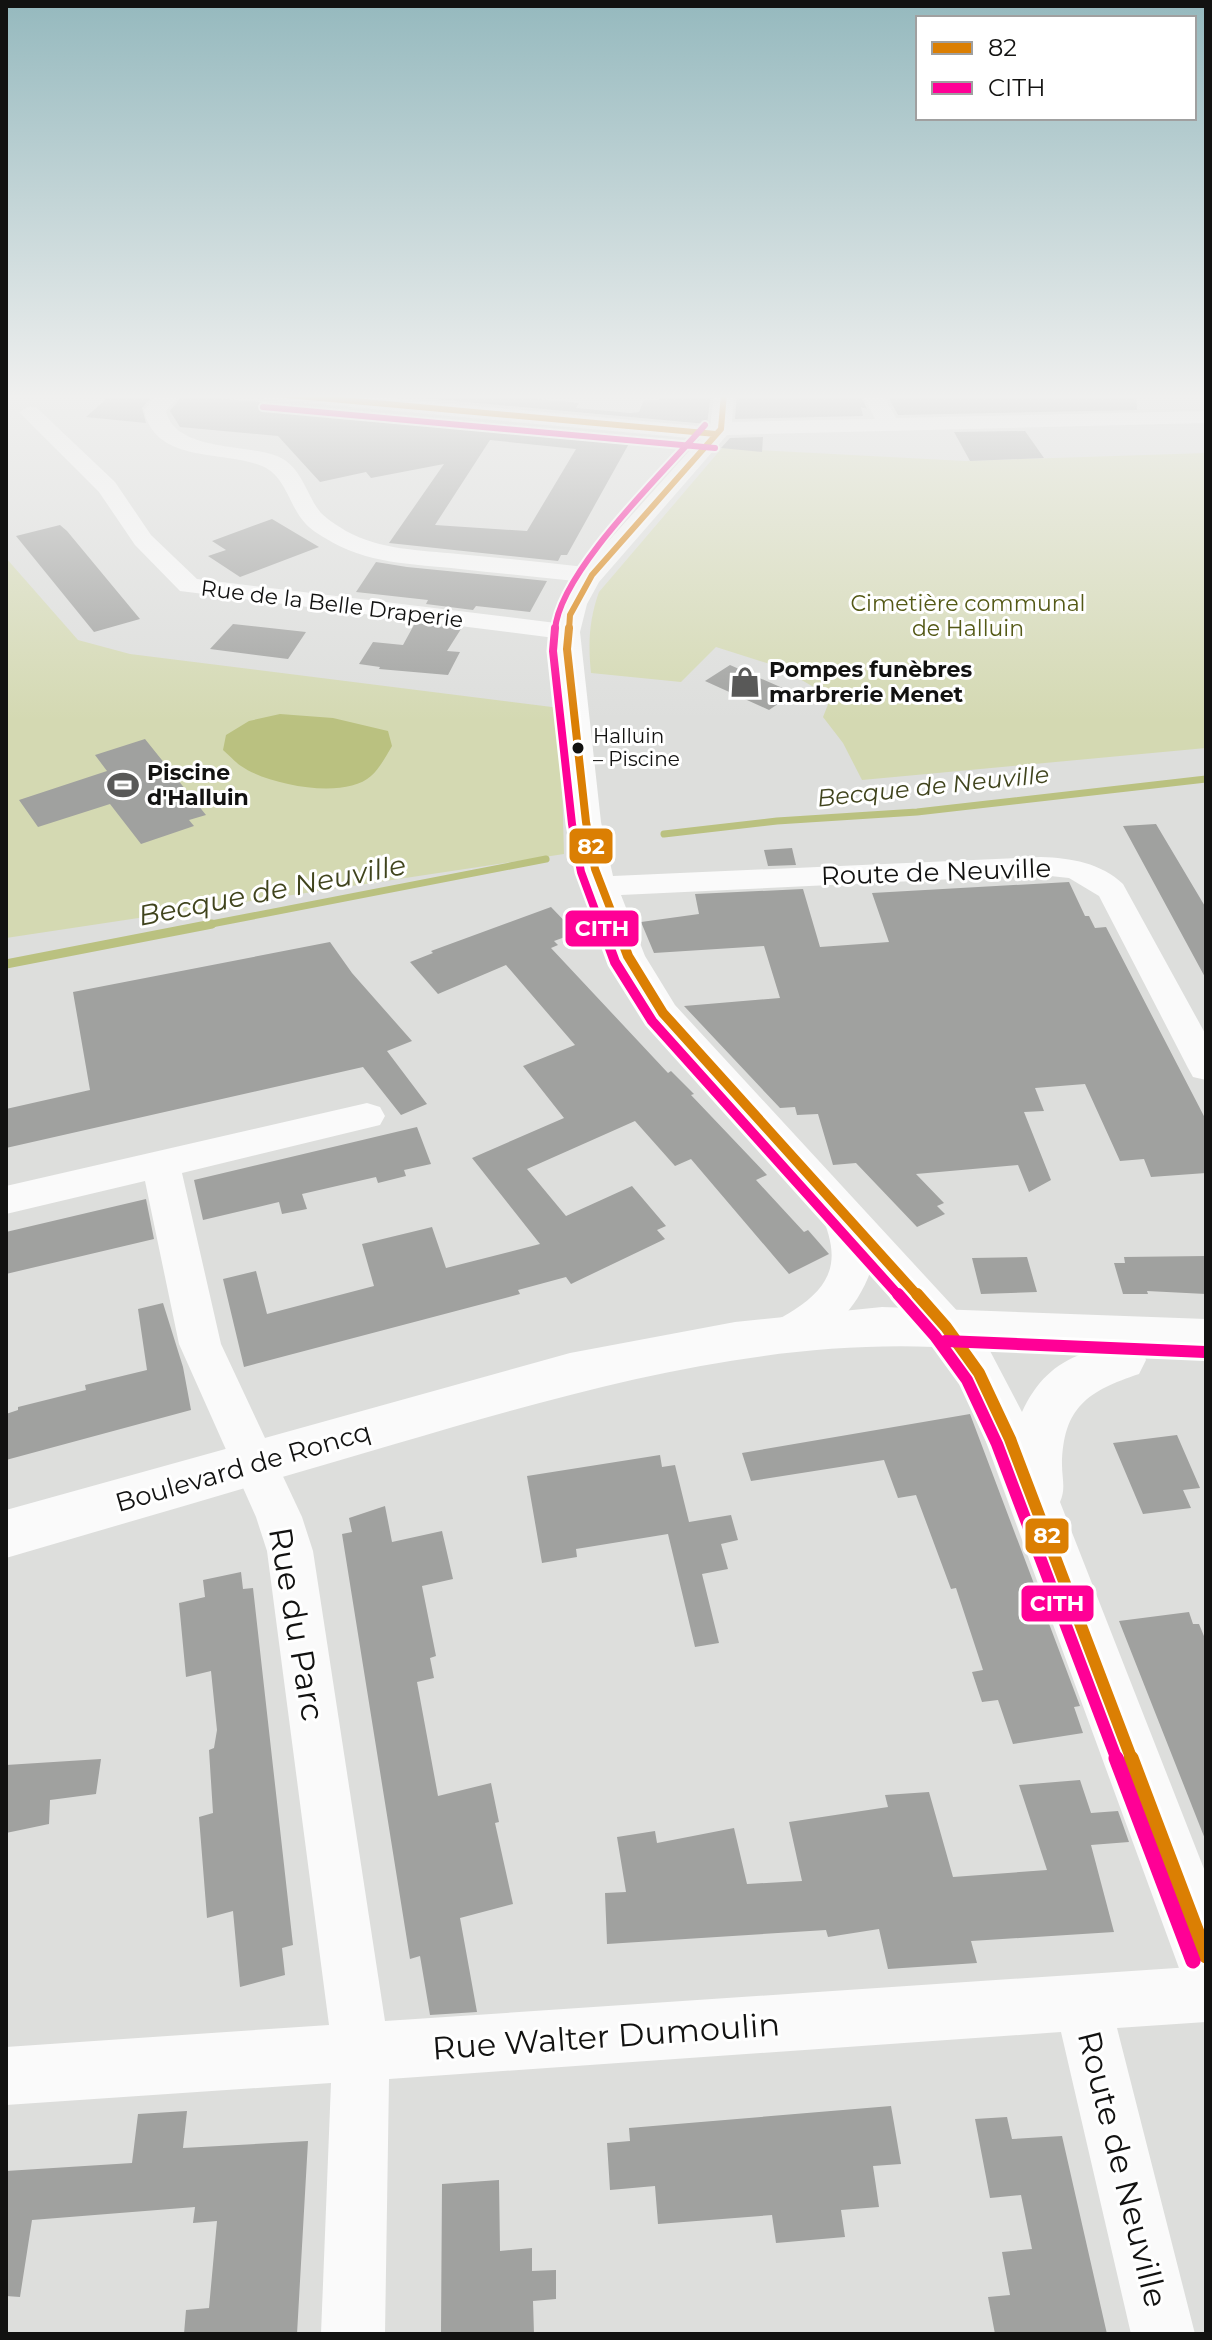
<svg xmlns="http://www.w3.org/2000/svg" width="1212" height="2340" font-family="Montserrat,sans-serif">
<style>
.green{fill:#d4d9b2}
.water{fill:#bac180}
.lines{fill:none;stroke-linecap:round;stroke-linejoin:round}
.stream-far1{stroke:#bac180;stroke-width:7}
.stream{stroke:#bac180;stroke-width:9}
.building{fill:#a0a19f;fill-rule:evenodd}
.minor{fill:#fafafa;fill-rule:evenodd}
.major{fill:#fafafa;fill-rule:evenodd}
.bus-1-far4-casing{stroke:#fff;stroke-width:10}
.bus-1-far3-casing{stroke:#fff;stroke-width:13}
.bus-1-far2-casing{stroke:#fff;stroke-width:16}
.bus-1-far1-casing{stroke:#fff;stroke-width:18}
.bus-1-casing{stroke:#fff;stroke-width:21}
.bus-2-far4-casing{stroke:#fff;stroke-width:10}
.bus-2-far3-casing{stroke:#fff;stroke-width:13}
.bus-2-far2-casing{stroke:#fff;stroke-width:16}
.bus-2-far1-casing{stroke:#fff;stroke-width:18}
.bus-2-casing{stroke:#fff;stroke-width:21}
.bus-1-far4{stroke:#db7f03;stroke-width:6}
.bus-1-far3{stroke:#db7f03;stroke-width:8}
.bus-1-far2{stroke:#db7f03;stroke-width:10}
.bus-1-far1{stroke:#db7f03;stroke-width:12}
.bus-1{stroke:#db7f03;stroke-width:15}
.bus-2-far4{stroke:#ff0096;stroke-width:6}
.bus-2-far3{stroke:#ff0096;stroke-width:8}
.bus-2-far2{stroke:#ff0096;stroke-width:10}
.bus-2-far1{stroke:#ff0096;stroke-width:12}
.bus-2{stroke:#ff0096;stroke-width:15}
.bus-dot{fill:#121211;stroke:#fff;stroke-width:3}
.labels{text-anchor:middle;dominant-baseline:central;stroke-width:6;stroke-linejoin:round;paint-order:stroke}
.far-bus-label{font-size:20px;fill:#121211;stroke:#fff;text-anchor:start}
.far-park-label{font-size:22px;fill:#545916;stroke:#fff}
.far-street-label{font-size:22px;fill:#121211;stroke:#fff}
.far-poi-label{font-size:22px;font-weight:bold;fill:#121211;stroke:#fff;text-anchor:start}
.far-water-label{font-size:24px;font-style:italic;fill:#40441d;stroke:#fff}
.street-label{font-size:26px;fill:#121211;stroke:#fff}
.water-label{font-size:28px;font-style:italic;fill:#40441d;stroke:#fff}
.near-street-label{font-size:32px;fill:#121211;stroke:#fff}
.line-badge{stroke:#fff;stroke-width:3}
.badge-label{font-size:22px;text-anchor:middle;font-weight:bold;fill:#fff}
</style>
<rect width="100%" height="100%" fill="#dddedc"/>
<!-- green -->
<path class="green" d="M722,448L965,461L1206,453V748L862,780L843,743L823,717L831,697L779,667L716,647L681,682L591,673C588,644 589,620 599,592Z
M6,558L78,640L130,654L560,708L564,854L6,938Z"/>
<!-- water -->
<path class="water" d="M280,714L333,718L388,731L392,746C386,756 380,768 371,776C345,800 268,785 241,766C235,762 229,755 223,750L226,735L249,721Z"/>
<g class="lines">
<!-- stream-far1 -->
<path class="stream-far1" d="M664,834L777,821L917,812L1206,779
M201,926L546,859"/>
<!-- stream -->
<path class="stream" d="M6,964L212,924"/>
</g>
<!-- building -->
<path class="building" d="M113,393H155L142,408L146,423L86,417Z
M369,393H540L538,399L579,403L576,408L630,413L639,412L644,400H659L660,393H711L707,424Z
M737,393H859L867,409L861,407L863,416L735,419Z
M886,393H1136L1137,410L898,415Z
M183,395L346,410L645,437L642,441L631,440L567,555H561L558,561L389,543L444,464L371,478L366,472L320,482L278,436L180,427L170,411ZM490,440L576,449L527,531L435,525Z
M1025,431L1044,458L970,461L954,432Z
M763,437L762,452L721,448L730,438Z
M272,519L319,547L240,577L208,556L226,550L212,541Z
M60,525L67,531L140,619L94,632L16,536Z
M376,562L407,567L547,581L530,612L476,606L473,610L426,604L428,600L356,592Z
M415,623L461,629L447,651L460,652L448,675L379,669L380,667L359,664L373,642L403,645Z
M233,624L306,632L288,659L210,649Z
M730,665L794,693L769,710L705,681Z
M145,739L206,815L189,820L194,826L141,844L110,804L38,827L19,800L107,771L95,755Z
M1156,824L1206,908V979L1123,826Z
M792,848L796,865L768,866L764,850Z
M1069,882L1085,916H1089L1095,928L1106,927L1206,1120V1173L1151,1177L1144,1159L1120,1161L1085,1084L1035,1088L1044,1111L1024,1112L1051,1180L1029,1192L1018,1165L916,1174L944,1203L937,1206L945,1214L917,1227L856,1163L833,1165L818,1114L797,1115L795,1107L780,1108L684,1006L780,998L764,946L654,953L641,922L699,914L695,894L803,889L820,947L889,942L872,893Z
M551,907L576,933L554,941L558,945L551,948L668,1073L671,1071L694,1094L691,1095L767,1175L756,1180L804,1232L808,1230L829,1254L789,1274L691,1159L675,1166L635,1121L527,1169L566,1216L632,1186L666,1226L657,1230L665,1239L571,1284L566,1277L518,1290L520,1294L244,1367L223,1279L256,1271L267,1314L374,1286L362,1244L424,1229L432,1227L446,1268L540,1244L472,1158L564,1118L523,1066L575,1045L506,965L438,994L410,962L433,953L431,951Z
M330,942L352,973L412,1041L387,1051L427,1104L401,1115L363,1067L6,1148V1109L90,1090L73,992Z
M417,1127L431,1164L404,1170L406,1176L378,1183L376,1177L302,1194L307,1209L282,1214L279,1202L203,1220L194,1180Z
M146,1199L154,1239L6,1274V1232Z
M1206,1256V1294L1147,1291L1148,1294H1123L1114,1263H1125L1124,1257Z
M1027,1257L1037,1292L981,1294L972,1258Z
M163,1303L183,1367L191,1410L6,1460V1414L18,1410V1407L86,1390L85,1385L147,1370L138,1309Z
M970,1414L1080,1706L1074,1707L1083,1733L1013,1744L998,1700L982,1702L972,1672L983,1670L956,1588L951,1589L916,1495L898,1498L884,1460L751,1481L742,1453Z
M1177,1435L1200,1488L1183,1490L1191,1508L1143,1514L1113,1443Z
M660,1455L662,1467L675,1465L689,1522L731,1515L738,1540L721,1544L728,1569L702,1574L719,1643L695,1647L668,1534L576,1549L577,1557L542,1563L527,1476Z
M385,1506L392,1542L442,1531L453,1579L422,1586L436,1656L430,1658L434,1678L417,1682L438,1796L491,1783L499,1822L495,1823L513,1904L460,1918L477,2012L430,2015L420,1956L410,1959L342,1534L352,1532L349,1518Z
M241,1572L243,1589L253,1588L293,1945L282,1948L285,1975L240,1987L233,1911L207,1918L199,1817L213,1813L209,1750L214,1748L217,1730L211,1671L186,1677L179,1603L205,1597L203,1580Z
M1189,1612L1193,1624H1199L1206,1641L1205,1839L1119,1621Z
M101,1759L96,1794L50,1800L49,1824L6,1833V1765Z
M1080,1780L1091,1813L1118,1811L1129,1842L1091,1845L1114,1932L971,1941L977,1963L888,1969L879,1929L828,1937L826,1930L607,1944L605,1893L626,1892L617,1837L655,1831L657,1843L734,1828L747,1884L802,1881L789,1822L888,1807L885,1795L929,1792L953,1877L1047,1870L1019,1785Z
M891,2106L901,2164L873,2166L879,2207L841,2210L845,2237L776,2243L772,2215L658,2224L655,2186L610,2190L607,2143L630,2141L629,2128Z
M187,2111L183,2148L308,2141L297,2334H184L186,2310L209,2308L217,2221L193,2223L195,2207L32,2220L20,2297L6,2296V2171L132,2163L138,2114Z
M1007,2117L1012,2139L1062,2136L1107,2334H995L988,2297L1010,2295L1002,2252L1032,2249L1021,2195L990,2198L975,2119Z
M499,2180L500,2251L532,2248V2271L556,2270V2299L533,2301L534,2334H441L442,2184Z"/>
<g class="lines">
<!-- minor -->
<path class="minor" d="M159,393H181L166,411C175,451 245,444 277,456C302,466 306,495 321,513C328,520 338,526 346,531C380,550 420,550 458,554C501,558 543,562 585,567L700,439L264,399L254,393H334L710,427L714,393H734L732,422L875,419L862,393H882L896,418L1206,411V423L727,435L599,582L587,604L580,632L601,822L613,876L1041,857C1071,858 1101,863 1123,884L1206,1035V1080L1193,1077L1188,1068L1099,896L1069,878L1041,875L621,895L645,956L675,1005L961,1315L967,1327L961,1339L946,1344L931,1339L871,1270C856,1312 828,1337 786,1351L771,1346L765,1334C772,1320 781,1319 794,1310C836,1283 840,1256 820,1212L651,1021L611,956L584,886L571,822L555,638L180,591L135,545L99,492L19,412L30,406L37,408L115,482L151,535L197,579L556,623L561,604L575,581C536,577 498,573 460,569C414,564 365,564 325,538C318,534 310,529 305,523C289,506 286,476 262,466C223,450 155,464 144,410Z
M367,1103L380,1107L385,1116L380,1125L182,1173L221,1344L302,1517L313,1551L385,2021L1206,1966V2022L1117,2028L1195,2334H1131L1061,2032L389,2079L385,2334H321L331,2083L6,2105V2047L329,2025L267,1551L256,1517L179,1344L145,1181L6,1214V1186Z"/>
<!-- major -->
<path class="major" d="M882,1307L1206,1319V1357L1144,1355L1146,1360L1139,1374C1088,1391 1063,1407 1062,1465C1062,1478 1066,1489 1060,1502L1206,1874V1988L1183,1979L985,1439L960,1384L934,1347C750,1340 569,1393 395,1444C265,1482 136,1520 6,1558V1510L570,1353L735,1322ZM989,1349L1084,1353C1054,1364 1036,1382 1022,1412Z"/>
<defs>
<path id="bus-1-far4" d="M265,393L716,434
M569,630L570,615L592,575L721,429L724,393"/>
<path id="bus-1-far3" d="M569,628L567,649L586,822L595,869L617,926"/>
<path id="bus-1-far2" d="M616,924L628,956L663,1013L918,1296"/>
<path id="bus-1-far1" d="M917,1294L946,1327L979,1373L1010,1439L1132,1760"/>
<path id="bus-1" d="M1131,1758L1206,1956"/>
<path id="bus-2-far4" d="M263,407L715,448
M555,630C559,572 664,472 705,425"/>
<path id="bus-2-far3" d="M555,628L553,651L572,824L581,872L601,926"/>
<path id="bus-2-far2" d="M601,924L615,962L652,1021L899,1296"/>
<path id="bus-2-far1" d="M898,1294L935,1336L967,1380L997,1444L1117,1760
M945,1341L1205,1352"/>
<path id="bus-2" d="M1116,1758L1193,1961"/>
</defs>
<!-- bus-1-far4 casing -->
<use href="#bus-1-far4" class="bus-1-far4-casing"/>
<!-- bus-1-far3 casing -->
<use href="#bus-1-far3" class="bus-1-far3-casing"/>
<!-- bus-1-far2 casing -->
<use href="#bus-1-far2" class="bus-1-far2-casing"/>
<!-- bus-1-far1 casing -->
<use href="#bus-1-far1" class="bus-1-far1-casing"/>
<!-- bus-1 casing -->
<use href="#bus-1" class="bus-1-casing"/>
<!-- bus-2-far4 casing -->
<use href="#bus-2-far4" class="bus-2-far4-casing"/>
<!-- bus-2-far3 casing -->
<use href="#bus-2-far3" class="bus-2-far3-casing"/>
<!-- bus-2-far2 casing -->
<use href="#bus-2-far2" class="bus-2-far2-casing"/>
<!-- bus-2-far1 casing -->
<use href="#bus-2-far1" class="bus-2-far1-casing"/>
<!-- bus-2 casing -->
<use href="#bus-2" class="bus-2-casing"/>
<!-- bus-1-far4 -->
<use href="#bus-1-far4" class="bus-1-far4"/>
<!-- bus-1-far3 -->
<use href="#bus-1-far3" class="bus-1-far3"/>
<!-- bus-1-far2 -->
<use href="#bus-1-far2" class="bus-1-far2"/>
<!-- bus-1-far1 -->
<use href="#bus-1-far1" class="bus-1-far1"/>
<!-- bus-1 -->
<use href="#bus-1" class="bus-1"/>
<!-- bus-2-far4 -->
<use href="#bus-2-far4" class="bus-2-far4"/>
<!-- bus-2-far3 -->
<use href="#bus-2-far3" class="bus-2-far3"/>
<!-- bus-2-far2 -->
<use href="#bus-2-far2" class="bus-2-far2"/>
<!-- bus-2-far1 -->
<use href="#bus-2-far1" class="bus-2-far1"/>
<!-- bus-2 -->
<use href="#bus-2" class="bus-2"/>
</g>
<!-- sky -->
<linearGradient id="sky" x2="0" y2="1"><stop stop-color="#95b9be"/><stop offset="0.55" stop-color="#f0f0ef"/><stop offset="1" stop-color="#f0f0ef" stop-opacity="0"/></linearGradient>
<rect width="1212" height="721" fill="url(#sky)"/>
<!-- icons -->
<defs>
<symbol id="shop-bare" viewBox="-9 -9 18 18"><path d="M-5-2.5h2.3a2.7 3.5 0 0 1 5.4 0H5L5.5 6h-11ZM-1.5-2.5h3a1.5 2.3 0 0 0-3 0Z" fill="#595958" stroke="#fff" stroke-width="2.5" paint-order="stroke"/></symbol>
<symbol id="stadium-bare" viewBox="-9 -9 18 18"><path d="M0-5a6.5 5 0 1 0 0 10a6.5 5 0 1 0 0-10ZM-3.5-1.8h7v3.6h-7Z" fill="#595958" stroke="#fff" stroke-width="2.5" paint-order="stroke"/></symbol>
</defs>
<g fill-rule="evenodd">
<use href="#shop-bare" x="723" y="660" width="44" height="44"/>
<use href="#stadium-bare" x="101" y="763" width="44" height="44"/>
</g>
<!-- markers -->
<circle class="bus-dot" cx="578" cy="748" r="7"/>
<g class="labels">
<!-- far-bus labels -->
<g class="far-bus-label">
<text x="593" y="736">Halluin<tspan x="593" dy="23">– Piscine</tspan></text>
</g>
<!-- far-park labels -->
<g class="far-park-label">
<text x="968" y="603">Cimetière communal<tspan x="968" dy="25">de Halluin</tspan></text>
</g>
<!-- far-street labels -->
<g class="far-street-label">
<text transform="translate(332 604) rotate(7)">Rue de la Belle Draperie</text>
</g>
<!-- far-poi labels -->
<g class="far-poi-label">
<text x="769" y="669">Pompes funèbres<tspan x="769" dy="25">marbrerie Menet</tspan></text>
<text x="147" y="772">Piscine<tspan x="147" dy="25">d'Halluin</tspan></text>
</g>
<!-- far-water labels -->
<g class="far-water-label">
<text transform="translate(933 786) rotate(-6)">Becque de Neuville</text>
</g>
<!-- street labels -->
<g class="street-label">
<text transform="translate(936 872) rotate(-2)">Route de Neuville</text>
<text transform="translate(243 1467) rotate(-16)">Boulevard de Roncq</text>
</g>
<!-- water labels -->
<g class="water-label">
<text transform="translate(272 890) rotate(-11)">Becque de Neuville</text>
</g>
<!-- near-street labels -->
<g class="near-street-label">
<text transform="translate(297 1624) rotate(80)">Rue du Parc</text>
<text transform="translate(606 2036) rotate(-4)">Rue Walter Dumoulin</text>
<text transform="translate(1123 2169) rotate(76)">Route de Neuville</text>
</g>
</g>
<g class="line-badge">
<rect x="568" y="827" width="46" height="38" rx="8" fill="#db7f03"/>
<rect x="564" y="909" width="76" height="39" rx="8" fill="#ff0096"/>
<rect x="1024" y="1517" width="46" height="38" rx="8" fill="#db7f03"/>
<rect x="1020" y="1584" width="75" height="39" rx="8" fill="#ff0096"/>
</g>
<g class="badge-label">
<text x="591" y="854">82</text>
<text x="602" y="936">CITH</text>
<text x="1047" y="1543">82</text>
<text x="1057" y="1611">CITH</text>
</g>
<!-- border -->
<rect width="1212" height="2340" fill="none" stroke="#121211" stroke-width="16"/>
<!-- legend -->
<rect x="916" y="16" width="280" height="104" fill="#ffffff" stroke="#a0a0a0" stroke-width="2"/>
<rect x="932" y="42" width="40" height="12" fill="#db7f03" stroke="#a0a0a0" stroke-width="2"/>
<text x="988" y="56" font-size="24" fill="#121211">82</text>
<rect x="932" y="82" width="40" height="12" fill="#ff0096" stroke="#a0a0a0" stroke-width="2"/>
<text x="988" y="96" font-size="24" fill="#121211">CITH</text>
</svg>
